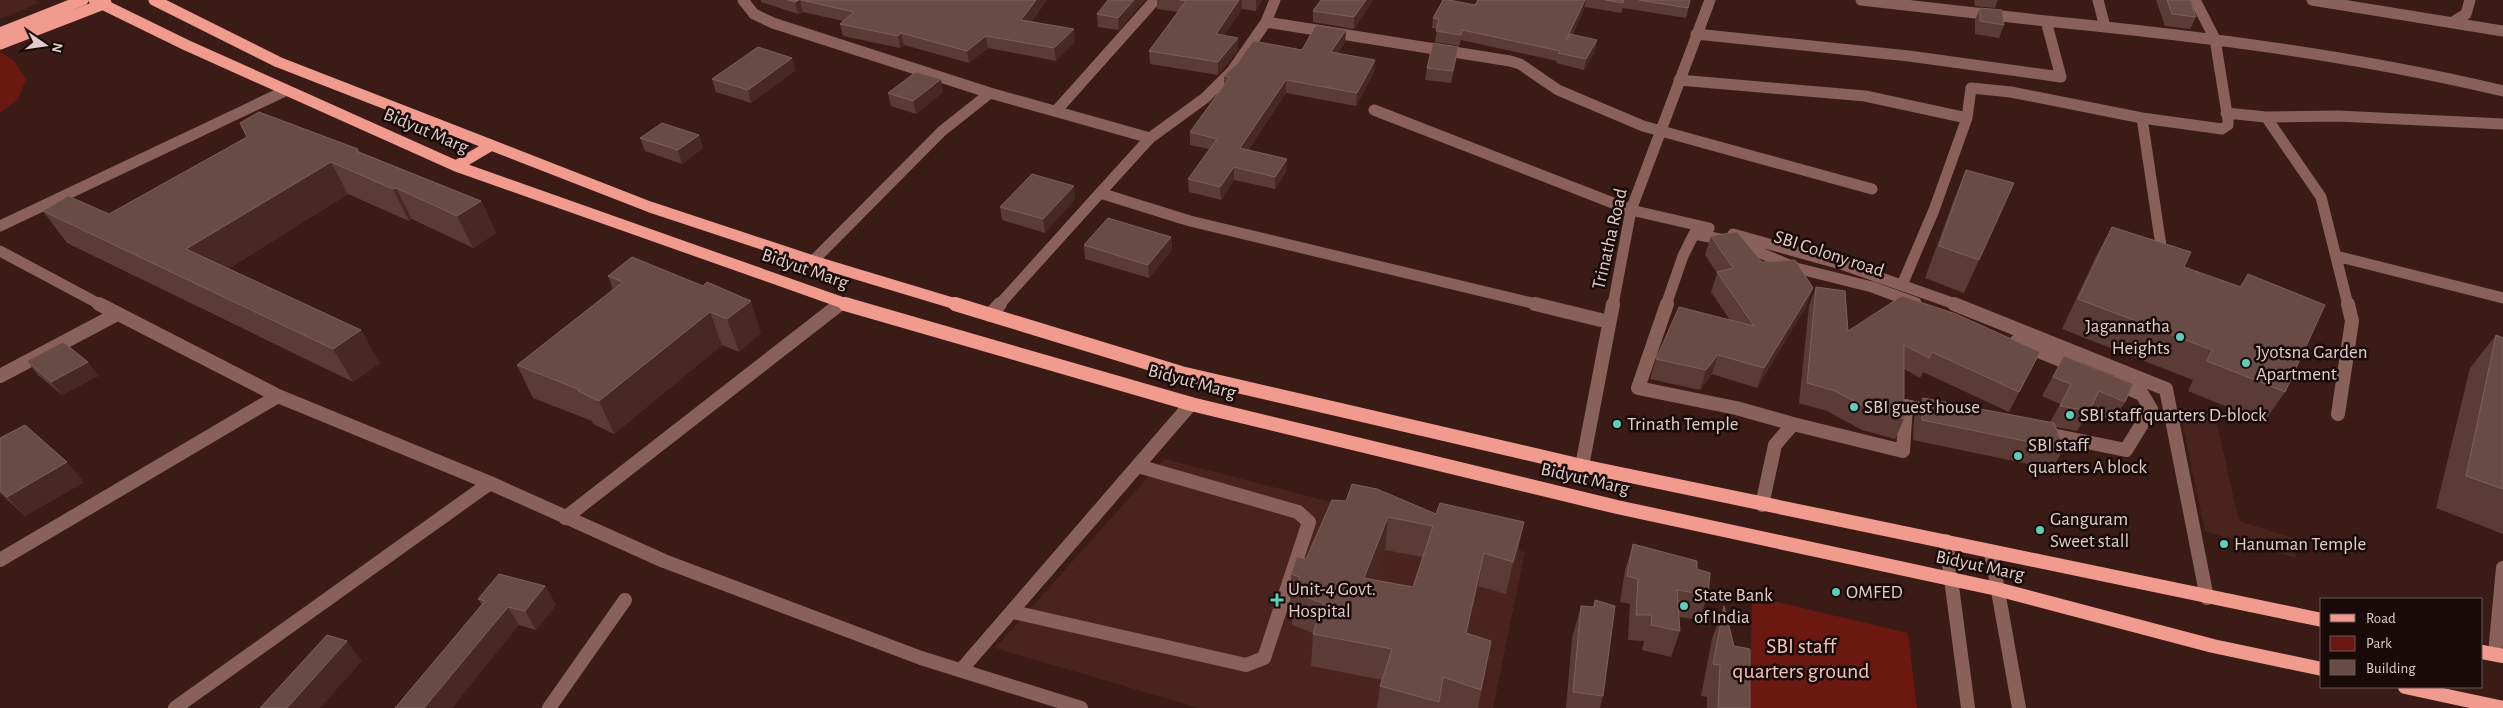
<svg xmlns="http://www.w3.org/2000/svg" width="2503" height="708" font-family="'Alegreya Sans',sans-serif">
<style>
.built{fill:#49231d}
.green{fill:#6b1910}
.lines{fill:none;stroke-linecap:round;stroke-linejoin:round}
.minor-far1{stroke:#8a615a;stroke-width:11}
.minor{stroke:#8a615a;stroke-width:14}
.major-far1{stroke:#f09b8d;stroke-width:11}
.major{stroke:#f09b8d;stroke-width:14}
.wall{fill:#5b3b36;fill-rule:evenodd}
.shaded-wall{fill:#482823}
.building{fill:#694b46;stroke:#7c5f5a;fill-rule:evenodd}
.poi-dot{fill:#5cceba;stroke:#180a08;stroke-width:2}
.labels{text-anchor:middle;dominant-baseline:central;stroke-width:5;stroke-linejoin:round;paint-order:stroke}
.street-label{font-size:19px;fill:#e1ccc8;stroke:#180a08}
.poi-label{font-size:19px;fill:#e1ccc8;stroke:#180a08;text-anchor:start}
.near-park-label{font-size:22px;fill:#f5c1b8;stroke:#180a08}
</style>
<rect width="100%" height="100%" fill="#3a1b16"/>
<!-- built -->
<path class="built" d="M0,0H35L40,3L0,19Z
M2179,407L2215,415L2239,521L2293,538L2296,558L2205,531Z
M1164,459L1525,552L1493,708H1199L995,648Z"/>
<!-- green -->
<path class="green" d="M0,52L13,60L26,79L18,99L0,113Z
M1752,596L1908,633L1917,708H1750Z"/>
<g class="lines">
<!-- minor-far1 -->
<path class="minor-far1" d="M743,0L754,14L773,23L990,93
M1861,0L2046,21
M2098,0L2105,27
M2312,0L2503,31
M1266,22L1510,61L1520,64L1558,90L1643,126L1872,189
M2453,22L2466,14L2470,0
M1696,34L1909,56L2061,77L2046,21C2200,36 2352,55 2503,91
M1679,80L1865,96L1967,118L1971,88L2011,92L2142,118L2222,129L2228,125V120L2215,39L2195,0
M1374,110L1631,210L1709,228
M1056,111L1155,0
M2226,113L2266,117L2338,116L2503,124
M2266,117L2321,197L2348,305
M2142,118L2161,246
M1100,193L1150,138L1205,98L1232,71L1266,22L1275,0
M0,226L285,91
M1733,234L1844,265L1958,305
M0,251L101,305
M2336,256L2503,298
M813,261L942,131L990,93L1150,138
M1902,285L1934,210L1967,118
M838,305L841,303
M999,305L1100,193L1190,221L1540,305
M1613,305L1631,210L1710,0
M1666,305L1683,256L1694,234L1735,242L1796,268L1872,287L1916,303"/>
<!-- minor -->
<path class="minor" d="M99,304L278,396L490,483L664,561L921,658L1081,708
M1535,304L1609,322
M1667,304L1638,388L1736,408L1793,424
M1954,304L2166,389L2207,598
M990,315L1000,304
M2016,342L2076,366
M0,376L117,314
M2338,414L2352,321L2348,304
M2042,433L2126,450L2151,409L2142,394L2116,383
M1582,466L1613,304
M1762,505L1775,445L1793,424L1903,451L1906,406L1934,412
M565,518L840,304
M1946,541L1968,708
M1991,552L2019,708
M0,560L278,396
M1013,612L1246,665L1264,658L1309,522L1298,512L1138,466
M2495,654L2503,568
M961,670L1191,404
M175,708L490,483
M549,708L625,600"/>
<!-- major-far1 -->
<path class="major-far1" d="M94,0L186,45L456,166L849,305
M154,0L278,62L650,207L813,261L959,305
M0,33L83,0
M0,44L106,3
M456,166L490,146"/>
<!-- major -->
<path class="major" d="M845,304L1191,404L1617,507L1997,589L2213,646L2322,669
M955,304L1181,373L1582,466L2322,620
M2482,652L2503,656
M2405,687L2503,708"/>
</g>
<!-- wall -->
<path class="wall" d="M761,0H1047L1031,22L1075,42L1056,61L988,48L969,63L904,45L900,48L843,36L840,24L843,21L803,12L798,14L761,2Z
M1145,0L1119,30L1098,27L1097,14Z
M1157,0H1262L1256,11L1242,9L1224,35L1238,50L1218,75L1150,64L1149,51L1178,12L1157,9Z
M1373,0L1354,29L1313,22V11Z
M1478,0H1690L1686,18L1623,8L1621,13L1585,7L1572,35L1597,40L1595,51L1584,70L1556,63L1557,61L1461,40L1459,46L1435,42L1437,29L1432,28L1433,18L1475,5Z
M1974,0H1998L1995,8L1975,6Z
M2156,0H2190L2196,17L2190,29L2165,26Z
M1980,8L2004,25L1999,38L1975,34V20Z
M1346,30L1345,42L1338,53L1375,60L1374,72L1356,106L1286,93L1248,150L1287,159L1286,172L1275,189L1234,180L1221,200L1189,192L1188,179L1209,149L1190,145V132L1224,85V76L1302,50Z
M1458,47L1456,60L1451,83L1425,80L1427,68Z
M796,70L751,103L716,92L712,79Z
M943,92L916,114L891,106L888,93Z
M699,135L703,148L682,164L645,151L640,138Z
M358,149L360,152L481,201L496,233L473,248L412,219L409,221L348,194L228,269L380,363L353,382L67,243L43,211L109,214Z
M1966,170L1979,260L1964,293L1925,278L1953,202Z
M1075,199L1045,233L1002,220L1000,207Z
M2112,227L2184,267L2239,287L2248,274L2285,392L2264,422L2188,391L2193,380L2062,329L2096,256Z
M1711,236L1813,288L1805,308L1757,388L1712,374L1700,390L1650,379L1656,359L1730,320L1711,292L1717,273L1705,255Z
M1171,237L1172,250L1149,278L1085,259L1084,245Z
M632,257L761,333L739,352L722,345L614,434L593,424L592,421L533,398L517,365L613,289L608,276Z
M1816,287L1848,331L2040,352L2009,412L1923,372L1920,378L1904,369V419L1895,439L1862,430L1827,411L1799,403L1809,306Z
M2496,335L2503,338V534L2436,508L2470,368Z
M2064,356L2125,402L2113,422L2089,411L2077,431L2056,427L2064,449L2052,469L1913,440L1914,418L1923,398L2050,422L2060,404L2042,396Z
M27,361L88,362L98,376L62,395L38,375Z
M0,438L84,482L25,516L0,493Z
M1346,501L1436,514L1524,522L1517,554L1506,594L1478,586L1467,634L1491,641L1478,708H1377L1380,686L1382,680L1311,666L1313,633L1292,625V608L1290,607L1291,574L1306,559ZM1385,550L1422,557L1413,587L1373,580Z
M1633,544L1708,595L1699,620L1679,617L1680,631L1671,657L1642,650L1644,641L1628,640L1630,604L1620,602L1625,570Z
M545,586L556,605L536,630L519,625L482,605L478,599Z
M1595,600L1603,696L1600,708H1566L1572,638L1581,606L1593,607Z
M1724,606L1734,646L1750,708H1707V697L1701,696L1712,639Z"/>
<!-- shaded-wall -->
<path class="shaded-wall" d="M800,0L803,12L798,14L795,2Z
M1036,0H1047L1023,32L1021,20Z
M1134,0H1145L1119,30L1118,18Z
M1239,0H1242V9L1216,46V34Z
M1256,0H1262L1256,11Z
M1366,0H1373L1354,29V17Z
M1585,0H1586L1585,7L1564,50L1566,40Z
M1074,29L1075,42L1056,61L1054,48Z
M1346,30L1345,42L1331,64V52Z
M901,33L904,45L900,48L898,36Z
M986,36L988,48L969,63L967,51Z
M1238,38V50L1218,75V62Z
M1597,40L1595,51L1584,70L1586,59Z
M792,58L796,70L751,103L748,90Z
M1375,60L1374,72L1356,106L1357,93Z
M941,79L943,92L916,114L913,101Z
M1286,80V93L1240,161V148Z
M699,135L703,148L682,164L678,150Z
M1287,159L1286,172L1275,189V177Z
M331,162L348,194L208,282L186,249Z
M1234,167V180L1221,200L1220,187Z
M1074,186L1075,199L1045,233L1043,219Z
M396,188L412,219L409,221L393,189Z
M481,201L496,233L473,248L457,216Z
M1171,237L1172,250L1149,278L1148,265Z
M1813,288L1805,308L1757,388L1764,368Z
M751,301L761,333L739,352L727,319Z
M710,312L722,345L614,434L599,401Z
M361,330L380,363L353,382L333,349Z
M1718,355L1712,374L1700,390L1706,370Z
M88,362L98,376L62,395L51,382Z
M67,462L84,482L25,516L7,497Z
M1388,517L1385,550L1361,611L1364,578Z
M1524,522L1517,554L1506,594L1513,562Z
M1484,553L1478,586L1460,666L1466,633Z
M545,586L556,605L536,630L525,611Z
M508,607L519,625L452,708H424Z
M347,641L362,661L320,708H287Z"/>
<!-- building -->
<path class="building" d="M788,0H799L795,2Z
M801,0H1036L1021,20L1074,29L1054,48L986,36L967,51L901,33L898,36L840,24L854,12Z
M1108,0H1134L1118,18L1097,14Z
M1180,0H1239L1216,34L1238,38L1218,62L1149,51L1186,1Z
M1321,0H1366L1354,17L1313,11Z
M1443,0H1449L1475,5L1478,0H1585L1566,40L1570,34L1597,40L1586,59L1558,53L1560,51L1462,30L1461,35L1436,31L1439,19L1433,18Z
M1605,0H1624L1623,3Z
M1639,0H1690L1688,8Z
M2167,0H2190L2196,17L2172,14Z
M1980,8L2002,10L2004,25L1980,21Z
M1316,25L1346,30L1331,52L1375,60L1357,93L1286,80L1240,148L1287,159L1275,177L1234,167L1220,187L1188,179L1217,139L1190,132L1230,77L1224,76L1238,63L1253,41L1302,50Z
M1433,43L1458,47L1453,71L1427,68Z
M758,47L792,58L748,90L712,79Z
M916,72L941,79L913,101L888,93Z
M259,112L358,149L356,151L481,201L457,216L396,188L393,189L331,162L186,249L361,330L333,349L43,211L68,196L109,214L247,137L240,123Z
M662,123L699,135L678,150L640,138Z
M1966,170L2014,183L1979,260L1939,246Z
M1032,174L1074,186L1043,219L1000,207Z
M1108,218L1171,237L1148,265L1084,245Z
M2112,227L2191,252L2184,267L2241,287L2248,274L2325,305L2285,392L2207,361L2212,350L2078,299Z
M1737,232L1762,262L1795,260L1813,288L1764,368L1718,355L1706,370L1656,359L1679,307L1754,326L1717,272L1733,268L1711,236Z
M632,257L703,286L707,282L751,301L727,319L710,312L599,401L578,391L580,390L517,365L623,282L608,276Z
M1816,287L1845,291L1848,331L1902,296L1956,314L2040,352L2019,392L1932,352L1929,358L1904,345V419L1871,410L1835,391L1807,383Z
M2496,335L2503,338V489L2466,476Z
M63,342L88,362L51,382L27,361Z
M2064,356L2133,384L2125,402L2099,391L2089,411L2060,406L2071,384L2053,377Z
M1923,398L2054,423L2064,449L1922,420Z
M25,425L67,462L7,497L0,490V438Z
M1352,484L1377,489L1436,514L1440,503L1524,522L1513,562L1484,553L1466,633L1491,641L1481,690L1443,677L1439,702L1380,686L1392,649L1313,634L1323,603L1293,593L1300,577L1291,574L1297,557L1306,559L1332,500L1346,501ZM1388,517L1433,526L1413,587L1364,578Z
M1633,544L1697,561V569L1710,573L1708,595L1677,590L1680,631L1651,625L1652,615H1636L1638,579L1627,576Z
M499,574L545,586L525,611L508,607L424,708H395L485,601L478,599Z
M1595,600L1615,606L1603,696L1573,692L1581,606L1594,607Z
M1724,606L1734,646L1750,649V708H1718L1720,665L1713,664Z
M327,635L347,641L287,708H260Z"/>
<!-- markers -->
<g class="poi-dot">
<circle cx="2180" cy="337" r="5"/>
<circle cx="2246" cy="363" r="5"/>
<circle cx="1854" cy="407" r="5"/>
<circle cx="2070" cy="415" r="5"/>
<circle cx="1617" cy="424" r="5"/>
<circle cx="2018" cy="456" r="5"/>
<circle cx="2040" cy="530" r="5"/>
<circle cx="2224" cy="544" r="5"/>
<circle cx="1836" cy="592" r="5"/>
<path d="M1274.5 592.5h5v5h5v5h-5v5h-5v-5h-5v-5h5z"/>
<circle cx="1684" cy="606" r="5"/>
</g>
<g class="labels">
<!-- street labels -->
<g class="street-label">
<text transform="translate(426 131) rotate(23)">Bidyut Marg</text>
<text transform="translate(1610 239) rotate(-77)">Trinatha Road</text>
<text transform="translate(1829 254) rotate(18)">SBI Colony road</text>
<text transform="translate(805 269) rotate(19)">Bidyut Marg</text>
<text transform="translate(1192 382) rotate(15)">Bidyut Marg</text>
<text transform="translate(1585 479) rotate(13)">Bidyut Marg</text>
<text transform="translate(1980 566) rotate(12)">Bidyut Marg</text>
</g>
<!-- poi labels -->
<g class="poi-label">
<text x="2170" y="326" text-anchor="end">Jagannatha<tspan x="2170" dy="22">Heights</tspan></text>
<text x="2256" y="352">Jyotsna Garden<tspan x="2256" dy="22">Apartment</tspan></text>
<text x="1864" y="407">SBI guest house</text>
<text x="2080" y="415">SBI staff quarters D-block</text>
<text x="1627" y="424">Trinath Temple</text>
<text x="2028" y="445">SBI staff<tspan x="2028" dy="22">quarters A block</tspan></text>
<text x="2050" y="519">Ganguram<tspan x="2050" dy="22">Sweet stall</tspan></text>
<text x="2234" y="544">Hanuman Temple</text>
<text x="1288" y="589">Unit-4 Govt.<tspan x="1288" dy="22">Hospital</tspan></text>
<text x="1846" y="592">OMFED</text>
<text x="1694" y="595">State Bank<tspan x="1694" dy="22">of India</tspan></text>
</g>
<!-- near-park labels -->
<g class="near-park-label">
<text x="1801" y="646">SBI staff<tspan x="1801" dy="25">quarters ground</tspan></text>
</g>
</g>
<!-- legend -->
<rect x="2320" y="598" width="162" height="90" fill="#180a08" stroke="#685855"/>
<rect x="2330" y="614" width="25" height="8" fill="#f09b8d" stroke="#685855"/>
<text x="2366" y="623" font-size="15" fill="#e1ccc8">Road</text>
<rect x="2330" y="636" width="25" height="15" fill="#6b1910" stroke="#685855"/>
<text x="2366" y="648" font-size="15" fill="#e1ccc8">Park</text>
<rect x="2330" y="660" width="25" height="15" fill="#694b46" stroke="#685855"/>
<text x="2366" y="673" font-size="15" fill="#e1ccc8">Building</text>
<!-- north arrow -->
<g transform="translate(45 45) rotate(103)" stroke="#180a08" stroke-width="4" paint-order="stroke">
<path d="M0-4L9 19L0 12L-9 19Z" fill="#e1ccc8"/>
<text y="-8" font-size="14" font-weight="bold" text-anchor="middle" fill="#e1ccc8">N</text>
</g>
</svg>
